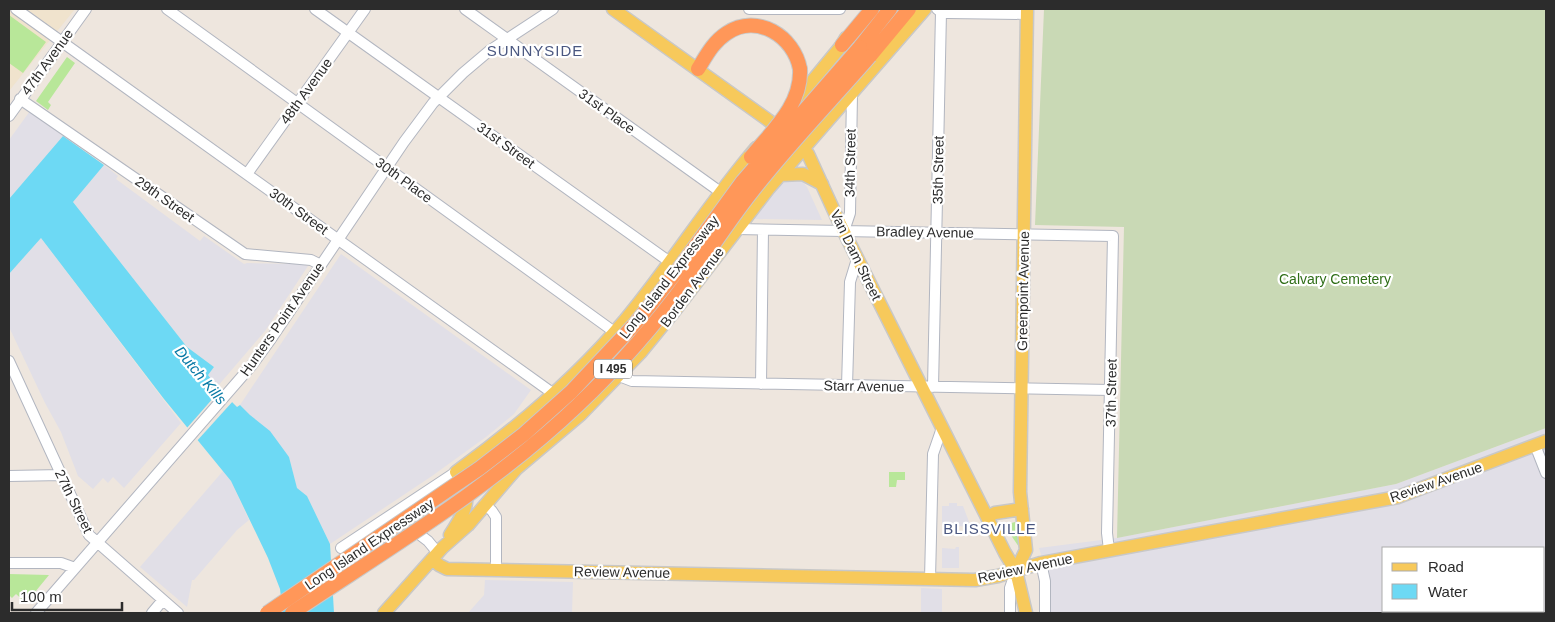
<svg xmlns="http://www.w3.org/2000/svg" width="1555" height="622" font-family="Arial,sans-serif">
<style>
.industrial{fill:#e1dfe7;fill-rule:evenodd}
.education{fill:#f0e3cd}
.green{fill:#b8e799}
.cemetery{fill:#c9d9b5}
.water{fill:#6dd9f4}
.pier{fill:#eee6de}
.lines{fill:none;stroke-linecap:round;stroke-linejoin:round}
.minor-casing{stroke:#b2b6c0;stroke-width:12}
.major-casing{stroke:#c8c8c8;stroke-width:15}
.highway-casing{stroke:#c8c8c8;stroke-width:16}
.minor{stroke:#fff;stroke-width:10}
.major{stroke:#f7c95b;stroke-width:12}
.highway{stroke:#ff9759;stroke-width:14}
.highway-bridge-casing{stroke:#c8c8c8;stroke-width:16;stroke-linecap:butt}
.highway-bridge{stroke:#ff9759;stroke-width:14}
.labels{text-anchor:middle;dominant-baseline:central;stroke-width:4.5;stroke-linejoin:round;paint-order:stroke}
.shield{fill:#fff;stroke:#6b6b6b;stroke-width:1}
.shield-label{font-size:12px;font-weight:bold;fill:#2c2c2c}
.street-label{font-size:14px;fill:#2c2c2c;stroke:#fff}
.park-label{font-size:14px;fill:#2f6e17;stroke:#fff}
.neighbourhood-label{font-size:15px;letter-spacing:1px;fill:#4a5780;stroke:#fff}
.water-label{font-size:15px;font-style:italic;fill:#0779a5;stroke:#fff}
</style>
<rect width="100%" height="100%" fill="#eee6de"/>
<!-- industrial -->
<path class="industrial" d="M30,111L63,136L9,199V140Z
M104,165L118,176L116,179L200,241L204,236L244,264L247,263L297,264L308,266L265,331L217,387L207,375L214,367L187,347L73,202Z
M791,180H799L803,182L807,187L822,220L754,219L781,185L784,182Z
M41,238L181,423L124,488L113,477L108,483L103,478L93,489L78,476L61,432L45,403L9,327V274Z
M341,254L531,390L514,414L486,437L432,476L330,544L307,496L297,488L289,457L240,405Z
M1546,428V613H1050V584L1039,548L1117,538L1396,484ZM1384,548H1544V611H1384Z
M223,471L231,481L249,520L237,530L194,580H192L187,607L140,567Z
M949,503H957V506H963L971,527L942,525V506H949Z
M956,547H959V568H942V548L955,549Z
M485,580L573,582L572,613H468L484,595Z
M921,588L942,589V613H921Z"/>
<!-- education -->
<path class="education" d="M9,9H75L9,91Z"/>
<!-- green -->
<path class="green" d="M9,15L46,42L23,73L9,63Z
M67,57L75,63L48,102L51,105L48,110L36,101Z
M889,472H905V480H897L896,487H889Z
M1015,522L1019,547L1004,525Z
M9,574L49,575L26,603L16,594L12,598L9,595Z"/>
<!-- cemetery -->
<path class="cemetery" d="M1044,9H1546V428L1396,484L1117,538L1124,227L1035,225Z"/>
<!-- water -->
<path class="water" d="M63,136L104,165L73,202L187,347L214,367L208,375L217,387L237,407L240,405L250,415L270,431L289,457L297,488L307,496L330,544L334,613H283L280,589L268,558L231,481L164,399L41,238L9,274V199Z"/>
<!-- pier -->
<path class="pier" d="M222,388L234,400L196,442L186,429Z"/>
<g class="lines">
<defs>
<path id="minor" d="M16,9L558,397
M167,9L620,336
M315,9L674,265
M465,9L726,196
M749,9H840
M937,9L941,12L948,13L1027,14
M20,99L245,254L311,260L321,265
M9,116L86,9
M247,174L365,9
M736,229L1113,236L1107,533L1109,550
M844,231L850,213L852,94
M9,361L89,535L178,613
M619,376L632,381L1111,390
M761,384L763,230
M847,386L850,282L857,259
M933,387L941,12
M1535,445L1546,473
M9,476L62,475
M485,504L492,511L496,517V570
M398,518L428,541L438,553
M341,548L456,472
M9,563H61L75,568
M1041,563L1045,581V613
M930,579L933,454L942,428
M36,613L252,365L271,339L404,142L433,103L463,73L489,51L553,9
M152,613L163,600
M1010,613V588L1016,571"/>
<path id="major" d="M613,9L768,120L797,142L808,154L839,222L1005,553L1016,571L1026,613
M795,102L842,45L846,38
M780,175L803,174L822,184
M987,517L995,513L1022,509
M450,535C466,510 474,499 456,472C517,428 576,378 625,320C671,265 709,203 756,148
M433,559L439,565L447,569L975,580L998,576L1041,563L1398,497L1546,441
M1016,571L1026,550L1020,492L1027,9
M384,613L442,548L468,525L516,469L580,415L641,352L676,309L769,188L925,9"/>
<path id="highway" d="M842,45L872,9
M860,47L890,9
M870,56L909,9
M698,69C706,56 713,42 727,33C757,13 794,36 800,69"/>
</defs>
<!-- minor casing -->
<use href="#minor" class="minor-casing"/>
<!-- major casing -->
<use href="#major" class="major-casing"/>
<!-- highway casing -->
<use href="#highway" class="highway-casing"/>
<!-- minor -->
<use href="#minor" class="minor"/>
<!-- major -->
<use href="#major" class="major"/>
<!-- highway -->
<use href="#highway" class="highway"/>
<defs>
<path id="highway-bridge" d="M751,157C772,131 802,105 800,69
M267,613L480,468L524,434L571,392L635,324L678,270L743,181L860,47
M292,613C389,548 492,487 578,405C618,367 655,325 688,280C709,252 728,222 750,194C787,146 830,102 870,56"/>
</defs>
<!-- highway-bridge casing -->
<use href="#highway-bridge" class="highway-bridge-casing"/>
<!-- highway-bridge -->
<use href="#highway-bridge" class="highway-bridge"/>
</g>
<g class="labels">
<!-- shield labels -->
<rect class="shield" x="594" y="359.5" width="38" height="19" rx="4"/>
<g class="shield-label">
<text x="613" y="369">I 495</text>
</g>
<!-- street labels -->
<g class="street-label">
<text transform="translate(47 62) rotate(-54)">47th Avenue</text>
<text transform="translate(306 91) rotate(-54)">48th Avenue</text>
<text transform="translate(607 111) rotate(36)">31st Place</text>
<text transform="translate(506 145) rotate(36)">31st Street</text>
<text transform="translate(850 163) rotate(-89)">34th Street</text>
<text transform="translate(938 170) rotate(-89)">35th Street</text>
<text transform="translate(404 180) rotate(36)">30th Place</text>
<text transform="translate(165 199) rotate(35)">29th Street</text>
<text transform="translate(299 211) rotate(36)">30th Street</text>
<text transform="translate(925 232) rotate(1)">Bradley Avenue</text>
<text transform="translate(856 255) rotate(64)">Van Dam Street</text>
<text transform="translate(669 277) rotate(-52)">Long Island Expressway</text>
<text transform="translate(692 287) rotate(-53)">Borden Avenue</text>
<text transform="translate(1023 291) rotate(-89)">Greenpoint Avenue</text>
<text transform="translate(282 319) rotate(-55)">Hunters Point Avenue</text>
<text transform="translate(864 386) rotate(1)">Starr Avenue</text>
<text transform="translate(1111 393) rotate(-89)">37th Street</text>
<text transform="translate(1436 482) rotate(-19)">Review Avenue</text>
<text transform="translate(74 501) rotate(64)">27th Street</text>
<text transform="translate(369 544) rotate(-34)">Long Island Expressway</text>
<text transform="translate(1025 568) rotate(-12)">Review Avenue</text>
<text transform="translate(622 572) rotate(1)">Review Avenue</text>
</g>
<!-- park labels -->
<g class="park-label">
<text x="1335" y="279">Calvary Cemetery</text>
</g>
<!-- neighbourhood labels -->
<g class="neighbourhood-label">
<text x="535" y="50">SUNNYSIDE</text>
<text x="990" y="528">BLISSVILLE</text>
</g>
<!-- water labels -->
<g class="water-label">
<text transform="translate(201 375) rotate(50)">Dutch Kills</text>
</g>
</g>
<!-- border -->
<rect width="1555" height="622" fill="none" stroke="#2c2c2c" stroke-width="20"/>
<!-- legend -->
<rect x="1382" y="547" width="162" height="65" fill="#ffffff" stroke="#ababab"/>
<rect x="1392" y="563" width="25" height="8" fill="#f7c95b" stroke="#ababab"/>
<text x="1428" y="572" font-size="15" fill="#2c2c2c">Road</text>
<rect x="1392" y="584" width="25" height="15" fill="#6dd9f4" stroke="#ababab"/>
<text x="1428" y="597" font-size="15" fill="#2c2c2c">Water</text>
<!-- scale -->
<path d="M12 602v8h110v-8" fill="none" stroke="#2c2c2c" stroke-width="2.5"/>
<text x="20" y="602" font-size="15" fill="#2c2c2c" stroke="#ffffff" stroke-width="4" paint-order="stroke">100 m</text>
</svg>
